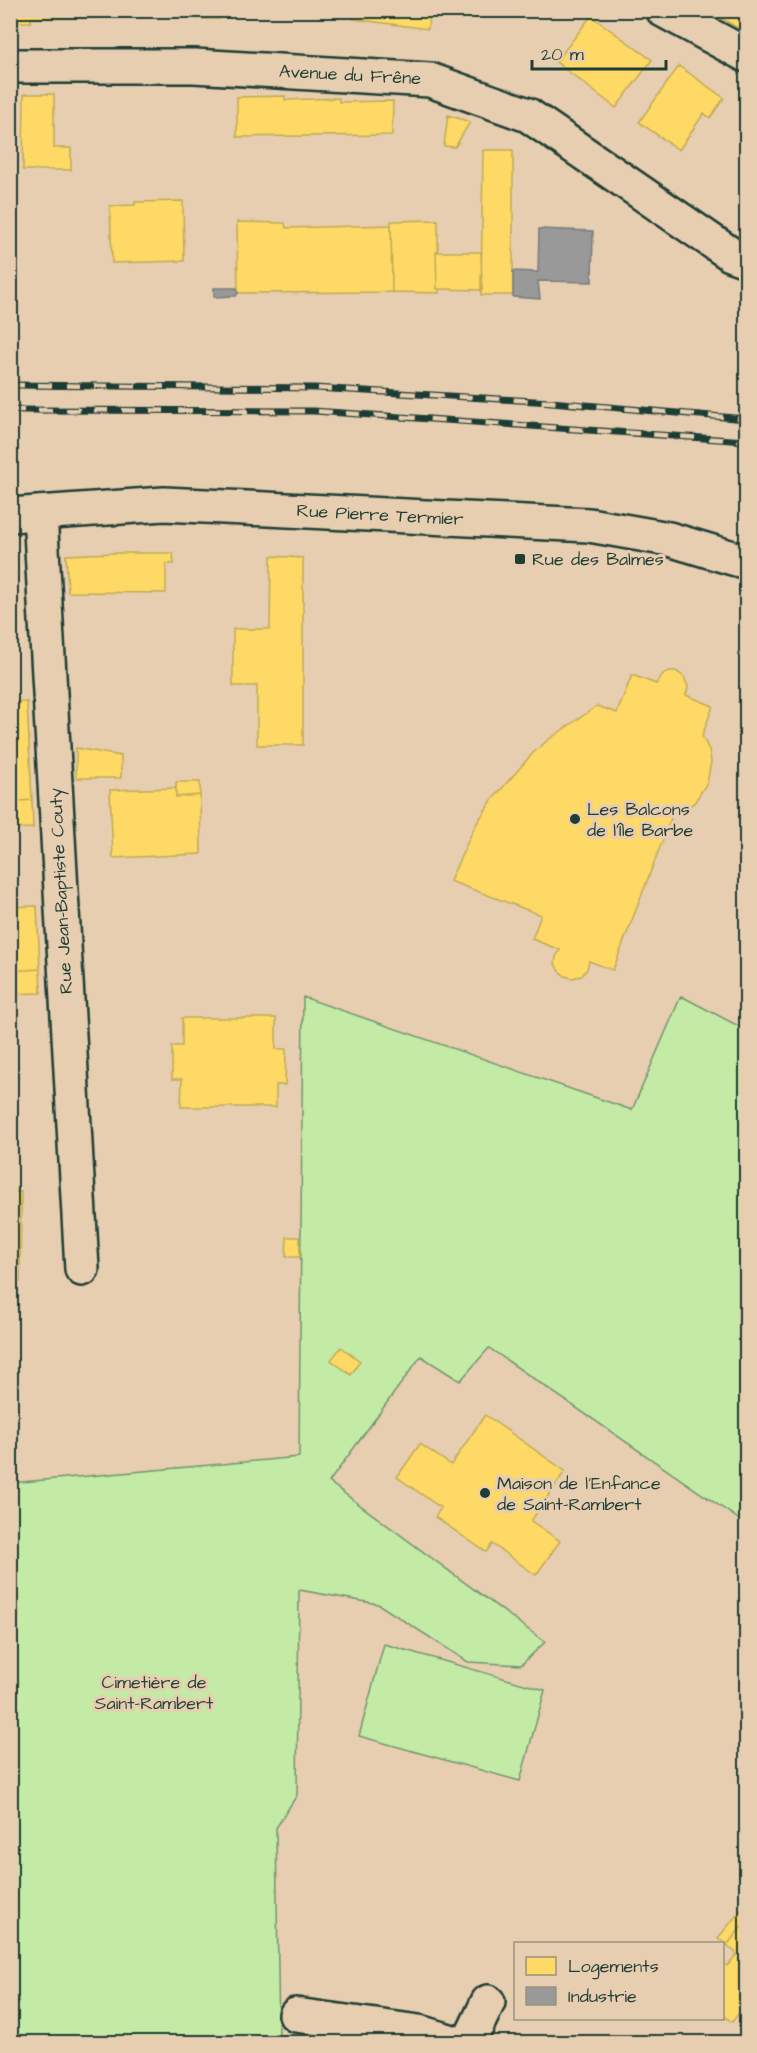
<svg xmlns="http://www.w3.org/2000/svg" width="757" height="2053" font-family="'Architects Daughter',sans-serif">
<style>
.green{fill:#c3eba6;stroke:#71946d;stroke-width:1.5}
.homes{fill:#ffd966;stroke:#bcaa57;stroke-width:1.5}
.industry{fill:#999;stroke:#747d7b;stroke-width:1.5}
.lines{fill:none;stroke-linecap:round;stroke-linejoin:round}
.minor-casing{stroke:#1f3d34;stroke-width:38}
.tertiary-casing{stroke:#1f3d34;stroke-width:38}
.minor{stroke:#e8ceb0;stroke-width:33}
.tertiary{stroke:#e8ceb0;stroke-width:33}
.rail-casing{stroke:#1f3d34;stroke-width:7}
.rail{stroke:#e8ceb0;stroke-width:4.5;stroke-dasharray:14;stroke-linecap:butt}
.poi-dot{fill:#1f3d34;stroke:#e8ceb0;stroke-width:2}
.labels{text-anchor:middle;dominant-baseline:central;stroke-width:6;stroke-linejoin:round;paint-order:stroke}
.street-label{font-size:18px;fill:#1f3d34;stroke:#e8ceb0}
.poi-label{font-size:18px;fill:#1f3d34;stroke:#e8ceb0;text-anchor:start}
.park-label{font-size:18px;fill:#27463a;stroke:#e8ceb0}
</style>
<rect width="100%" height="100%" fill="#e8ceb0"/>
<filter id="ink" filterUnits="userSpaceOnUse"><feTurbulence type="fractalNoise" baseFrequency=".0167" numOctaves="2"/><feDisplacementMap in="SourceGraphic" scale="12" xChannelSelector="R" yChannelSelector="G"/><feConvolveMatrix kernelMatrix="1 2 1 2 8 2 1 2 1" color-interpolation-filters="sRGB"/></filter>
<g filter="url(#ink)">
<!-- green -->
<path class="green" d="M681,996L746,1030V1524L489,1348L460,1381L421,1356L329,1482L545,1642L521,1665L468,1662L378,1604L299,1590L297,1795L276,1828L279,2042H11V1483L299,1457L303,997L632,1110Z
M384,1644L545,1690L520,1781L359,1736Z"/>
<!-- homes -->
<path class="homes" d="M10,10H97L98,18H31V22H10Z
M198,10H220V19H198Z
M356,10H430L428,29L354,19Z
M708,10H746V33Z
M591,16L652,60L616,108L556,62Z
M679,66L724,98L710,118L704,113L679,150L639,122Z
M24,94H54V148H71V170H23Z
M285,96V100L339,98V102L393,101L392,135L237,137V97Z
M448,115L470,122L455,147L444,146Z
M483,150H513V295H481Z
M183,201L184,261L112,263L110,206L135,205V202Z
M438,220V252H436L437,289H439V293L392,292L391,221Z
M237,222L285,223L286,228L391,225L392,292L238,293Z
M436,252H481L482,290L437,289Z
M115,553H173L174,564H166V593L68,592L66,555Z
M271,556L303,558V745H257V686H233V629H270Z
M669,671H676L684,677L688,687L686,695L713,706L702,736L709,750L711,762L707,783L694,803L682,810L673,813L613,970L589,961L587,969L581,976L572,978L565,976L558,970L555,963L556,957L560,950L532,939L541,915L450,881L452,876L475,826L492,800L532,754L548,740L597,706L617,713L632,675L656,684L663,674Z
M10,702H27L32,800L10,802Z
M76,748L121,756V778H76Z
M176,782H200V795L176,797Z
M176,788V797L200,795L201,854L113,858L110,790Z
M32,800L33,828L10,829V802Z
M37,906L40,969L10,971V907Z
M40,969L41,993L10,994V971Z
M182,1018H276V1049H286L285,1085H276V1107H181L182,1079H172V1046H182Z
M10,1192H21L20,1282H10Z
M287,1237H300V1257H286Z
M341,1347L360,1361L351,1375L331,1360Z
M485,1415L565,1471L531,1521L560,1541L536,1575L492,1544L486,1552L435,1517L441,1508L397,1477L420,1444L451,1465Z
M746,1904V1921L727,1945L718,1938Z
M746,1921V2004L732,2022L722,2014V1962L727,1966L737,1954L727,1945Z"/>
<!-- industry -->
<path class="industry" d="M539,229L593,231L592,282L538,281L540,299L513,297V271L538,272Z
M214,288H237L238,293L236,296L214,297Z"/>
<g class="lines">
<defs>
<path id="minor" d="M663,10L746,55
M10,66H194L430,80L528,115L732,255L746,260
M40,513L82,1269
M296,2015L419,2032L453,2042
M469,2042L488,2002"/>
<path id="tertiary" d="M10,515L164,504L589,525L669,539L746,562"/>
</defs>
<!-- minor casing -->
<use href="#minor" class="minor-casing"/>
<!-- tertiary casing -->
<use href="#tertiary" class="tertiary-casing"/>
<!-- minor -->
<use href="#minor" class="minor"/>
<!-- tertiary -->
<use href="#tertiary" class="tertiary"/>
<defs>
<path id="rail" d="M10,385L315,388L551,402L746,419
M10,410L314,411L746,441"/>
</defs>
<!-- rail casing -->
<use href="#rail" class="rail-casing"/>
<!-- rail -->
<use href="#rail" class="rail"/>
</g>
</g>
<!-- markers -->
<g class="poi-dot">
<rect x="514" y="553" width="12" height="12" rx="3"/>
<circle cx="575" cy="819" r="6"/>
<circle cx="485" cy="1493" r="6"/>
</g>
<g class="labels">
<!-- street labels -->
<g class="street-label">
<text transform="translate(350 75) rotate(3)">Avenue du Frêne</text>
<text transform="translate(380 515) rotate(3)">Rue Pierre Termier</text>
<text transform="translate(61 891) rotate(-93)">Rue Jean-Baptiste Couty</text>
</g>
<!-- poi labels -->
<g class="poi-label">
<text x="532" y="559">Rue des Balmes</text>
<text x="587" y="809">Les Balcons<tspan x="587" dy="21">de l'Île Barbe</tspan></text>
<text x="497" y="1483">Maison de l'Enfance<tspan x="497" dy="21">de Saint-Rambert</tspan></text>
</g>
<!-- park labels -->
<g class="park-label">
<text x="154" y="1682">Cimetière de<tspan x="154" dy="21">Saint-Rambert</tspan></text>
</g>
</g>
<!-- margin -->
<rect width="757" height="2053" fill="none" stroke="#e8ceb0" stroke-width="36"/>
<rect x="18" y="18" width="721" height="2017" fill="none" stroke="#1f3d34" stroke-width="2" filter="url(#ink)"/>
<!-- legend -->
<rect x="514" y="1942" width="210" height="78" fill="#e8ceb0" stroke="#98947e" stroke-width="1.5"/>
<rect x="526" y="1957" width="30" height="18" fill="#ffd966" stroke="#98947e" stroke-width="1.5"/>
<text x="568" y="1972" font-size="18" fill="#1f3d34">Logements</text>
<rect x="526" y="1987" width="30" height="18" fill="#999999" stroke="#98947e" stroke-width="1.5"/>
<text x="568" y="2002" font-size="18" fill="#1f3d34">Industrie</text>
<!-- scale -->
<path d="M532 60v9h134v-9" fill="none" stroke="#1f3d34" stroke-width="3"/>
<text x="541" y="60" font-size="18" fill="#1f3d34" stroke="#e8ceb0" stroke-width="4.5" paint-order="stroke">20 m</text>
</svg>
